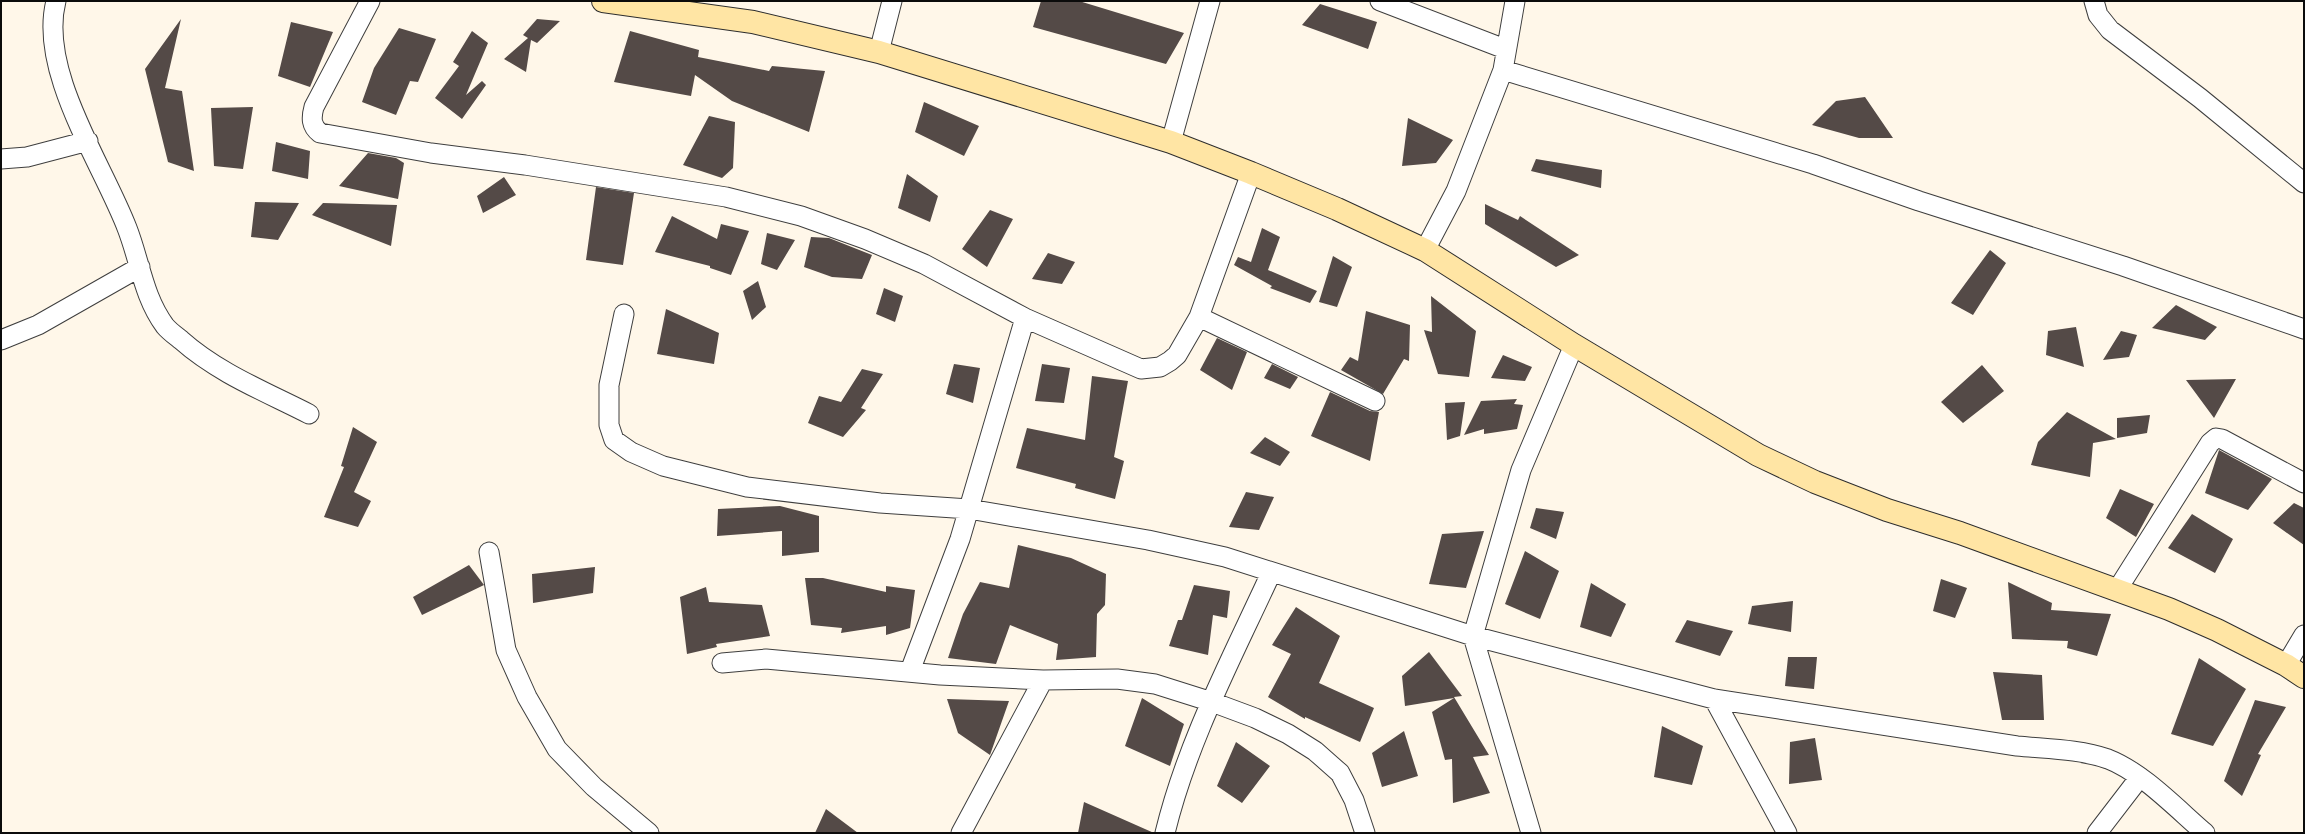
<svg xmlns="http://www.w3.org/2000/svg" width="2305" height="834" font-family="'Playfair Display',serif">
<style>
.building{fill:#544a47}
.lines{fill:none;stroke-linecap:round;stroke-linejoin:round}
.minor-casing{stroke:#3e3e3e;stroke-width:21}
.secondary-casing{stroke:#2d2d2d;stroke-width:24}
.minor{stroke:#fff;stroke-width:19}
.secondary{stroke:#ffe5a4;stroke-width:22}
</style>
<rect width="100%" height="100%" fill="#fff7e9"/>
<!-- building -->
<path class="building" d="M1041,1H1079L1184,33L1166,64L1033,27Z
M1320,4L1377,22L1368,49L1302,25Z
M181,19L165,88L182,91L194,171L168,162L145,69Z
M537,19L560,21L537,43L531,40L526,72L504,59L528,38L523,35Z
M291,22L333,32L310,87L278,76Z
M399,28L436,39L418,82L410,81L396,115L362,102L374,68Z
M472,31L488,43L466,95L482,81L486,85L462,119L435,98L459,66L453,62Z
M630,31L699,50L698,57L769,71L772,66L825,71L809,132L732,101L695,75L691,96L614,82Z
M1865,97L1893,138H1859L1812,125L1836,101Z
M924,102L979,126L964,156L915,132Z
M253,107L243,169L214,166L211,108Z
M709,116L735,122L733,168L722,178L683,165Z
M1408,118L1453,140L1436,163L1402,166Z
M276,142L310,151L308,179L272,171Z
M368,153L396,158L404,163L398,199L339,186Z
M1536,159L1602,170L1601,188L1531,171Z
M907,174L938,196L930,222L898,208Z
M504,177L516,195L483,213L477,196Z
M596,187L634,193L623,265L586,260Z
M255,202L299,203L278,240L251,237Z
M323,203L397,205L391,246L312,215Z
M1485,204L1518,220L1520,216L1579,255L1556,267L1485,224Z
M990,210L1013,219L987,267L962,249Z
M672,216L717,239L721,224L749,231L731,275L710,268V266L655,252Z
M1262,228L1280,237L1268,270L1317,291L1310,303L1270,288L1272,286L1234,265L1238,257L1251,262Z
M767,233L795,240L777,270L761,264Z
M811,237L829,238L872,255L862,279L832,277L804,267Z
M1990,250L2006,263L1973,315L1951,303Z
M1048,253L1075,262L1062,284L1032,279Z
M1333,256L1352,267L1337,307L1319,302Z
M758,281L766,307L752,320L743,291Z
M884,288L903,296L895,322L876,314Z
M1431,296L1476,331L1469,377L1438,374L1424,330L1432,332Z
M2176,305L2217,327L2205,340L2152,328Z
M666,309L719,333L714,364L657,354Z
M1366,311L1410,325L1409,361L1404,359L1383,394L1341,370L1350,357L1358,361Z
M2076,327L2084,367L2046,355L2048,331Z
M2121,331L2137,335L2129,357L2103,360Z
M1217,338L1247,352L1232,390L1200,370Z
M1503,355L1532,367L1525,381L1491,378Z
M954,364L980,368L973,403L946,394Z
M1042,364L1070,368L1064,403L1035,401Z
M1272,364L1298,377L1290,389L1264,378Z
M1982,365L2004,391L1963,423L1941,402Z
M862,369L883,374L861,408L866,410L843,437L808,423L819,396L841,402Z
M1092,376L1128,381L1114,457L1124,461L1115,499L1075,488L1076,484L1016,468L1027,428L1085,440Z
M2236,379L2214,418L2186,380Z
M1330,392L1370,411L1379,412L1370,461L1311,436Z
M1517,399L1514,404L1523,405L1517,429L1484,434V429L1464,435L1481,401Z
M1465,402L1460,436L1447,440L1445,403Z
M2067,412L2116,439L2093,443L2090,477L2031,465L2038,442Z
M2150,415L2147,433L2117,438V418Z
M353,427L377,442L354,492L371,501L358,527L324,517L344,467L341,466Z
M1265,437L1290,452L1280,466L1250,453Z
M2219,450L2272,479L2248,510L2205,493Z
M2120,489L2154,504L2136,537L2106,518Z
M1246,492L1274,497L1259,530L1229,527Z
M2294,503L2304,508V545L2273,523Z
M780,506L819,516V552L782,556V531L717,536L718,509Z
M1536,508L1564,512L1556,539L1530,528Z
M2192,514L2233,539L2215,573L2168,548Z
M1484,531L1466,588L1429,584L1442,534Z
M1018,545L1071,558L1106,574L1105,605L1097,614L1096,657L1056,660L1058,644L1010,625L996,664L948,658L963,614L980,582L1009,588Z
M1525,551L1559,571L1540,619L1505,604Z
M469,565L484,585L422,615L413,597Z
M595,567L593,593L533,603L532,574Z
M805,578H823L886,592V586L915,590L910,628L886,635V626L841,633L842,628L811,625Z
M1941,579L1967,588L1955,618L1933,611Z
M2008,582L2052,603L2051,610L2111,614L2097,656L2067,648L2068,641L2012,639Z
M1591,583L1626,604L1611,637L1580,627Z
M1194,585L1230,591L1227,618L1213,615L1208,655L1169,646L1178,620H1182Z
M706,587L709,602L762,605L770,636L716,644L717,647L687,654L680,597Z
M1793,601L1791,632L1748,624L1752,606Z
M1296,607L1340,636L1319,683L1374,708L1360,742L1305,717V719L1268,697L1291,654L1272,645Z
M1687,620L1733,631L1720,656L1675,642Z
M1429,652L1462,696L1454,697L1489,755L1473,757L1490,793L1453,803L1452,759L1445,760L1432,712L1454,698L1405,706L1402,676Z
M1788,657H1817L1814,689L1785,686Z
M2199,658L2246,689L2213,746L2171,734Z
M1993,672L2042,675L2044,720H2002Z
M1142,698L1184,724L1170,766L1125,746Z
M947,699L1009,701L990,755L958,733Z
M2255,700L2286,707L2258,754L2261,755L2242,796L2224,781Z
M1662,726L1703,746L1692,785L1654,777Z
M1404,731L1418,776L1382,787L1372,753Z
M1815,738L1822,780L1789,784L1790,742Z
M1236,742L1270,766L1242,803L1217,786Z
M1084,802L1154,833H1078Z
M826,809L858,833H815Z"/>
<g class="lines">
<defs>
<path id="minor" d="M56,1C38,71 102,163 127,228C140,261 143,296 165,326C169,331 176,336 181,340C218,373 266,392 309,414
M370,1L314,107C311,118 311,126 320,133L431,153L525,165L726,197L801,216L865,239L924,264L1025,318L1141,369L1160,367L1170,361L1177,355L1199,317L1251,173
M1380,1L1505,49
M2094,1L2098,15L2110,30L2200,98L2304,183
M879,52L892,1
M1503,70L1813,164L1919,201L2123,266L2304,329
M1171,142L1210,1
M1,159L27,157L88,141
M1425,250L1456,191L1503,70L1515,1
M624,314L609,385V425L614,440L631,452L663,466L747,487L880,503L969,509L1148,540L1225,557L1473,636L1714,699L2017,746C2047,749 2079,749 2108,759C2142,772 2177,809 2205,833
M1199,317L1375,401
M1,340L38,325L140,267
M489,552L506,650L527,697L557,749L594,787L649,833
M2117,590L2210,443L2216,438L2222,439L2304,483
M722,663L766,659L940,675L1043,680L1117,679L1155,684L1212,702L1255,718L1288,734L1315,751L1340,773L1354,800L1365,833
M2286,665L2304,635
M910,671L960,539L1025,318
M1714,699L1787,833
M961,833L1043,680
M1165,833C1187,742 1232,658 1271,573
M1531,833L1473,636L1521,470L1574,345
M2097,833L2140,777"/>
<path id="secondary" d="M603,1L753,22L879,52L1171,142L1251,173L1337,209L1425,250L1574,345L1758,455L1815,482L1887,510L1960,533L2169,609L2217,630L2286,665L2304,677"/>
</defs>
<!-- minor casing -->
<use href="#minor" class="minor-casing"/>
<!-- secondary casing -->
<use href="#secondary" class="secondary-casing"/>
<!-- minor -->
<use href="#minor" class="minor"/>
<!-- secondary -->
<use href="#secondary" class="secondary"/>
</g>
<!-- border -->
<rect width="2305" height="834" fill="none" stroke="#0b0b0b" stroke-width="4"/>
</svg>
